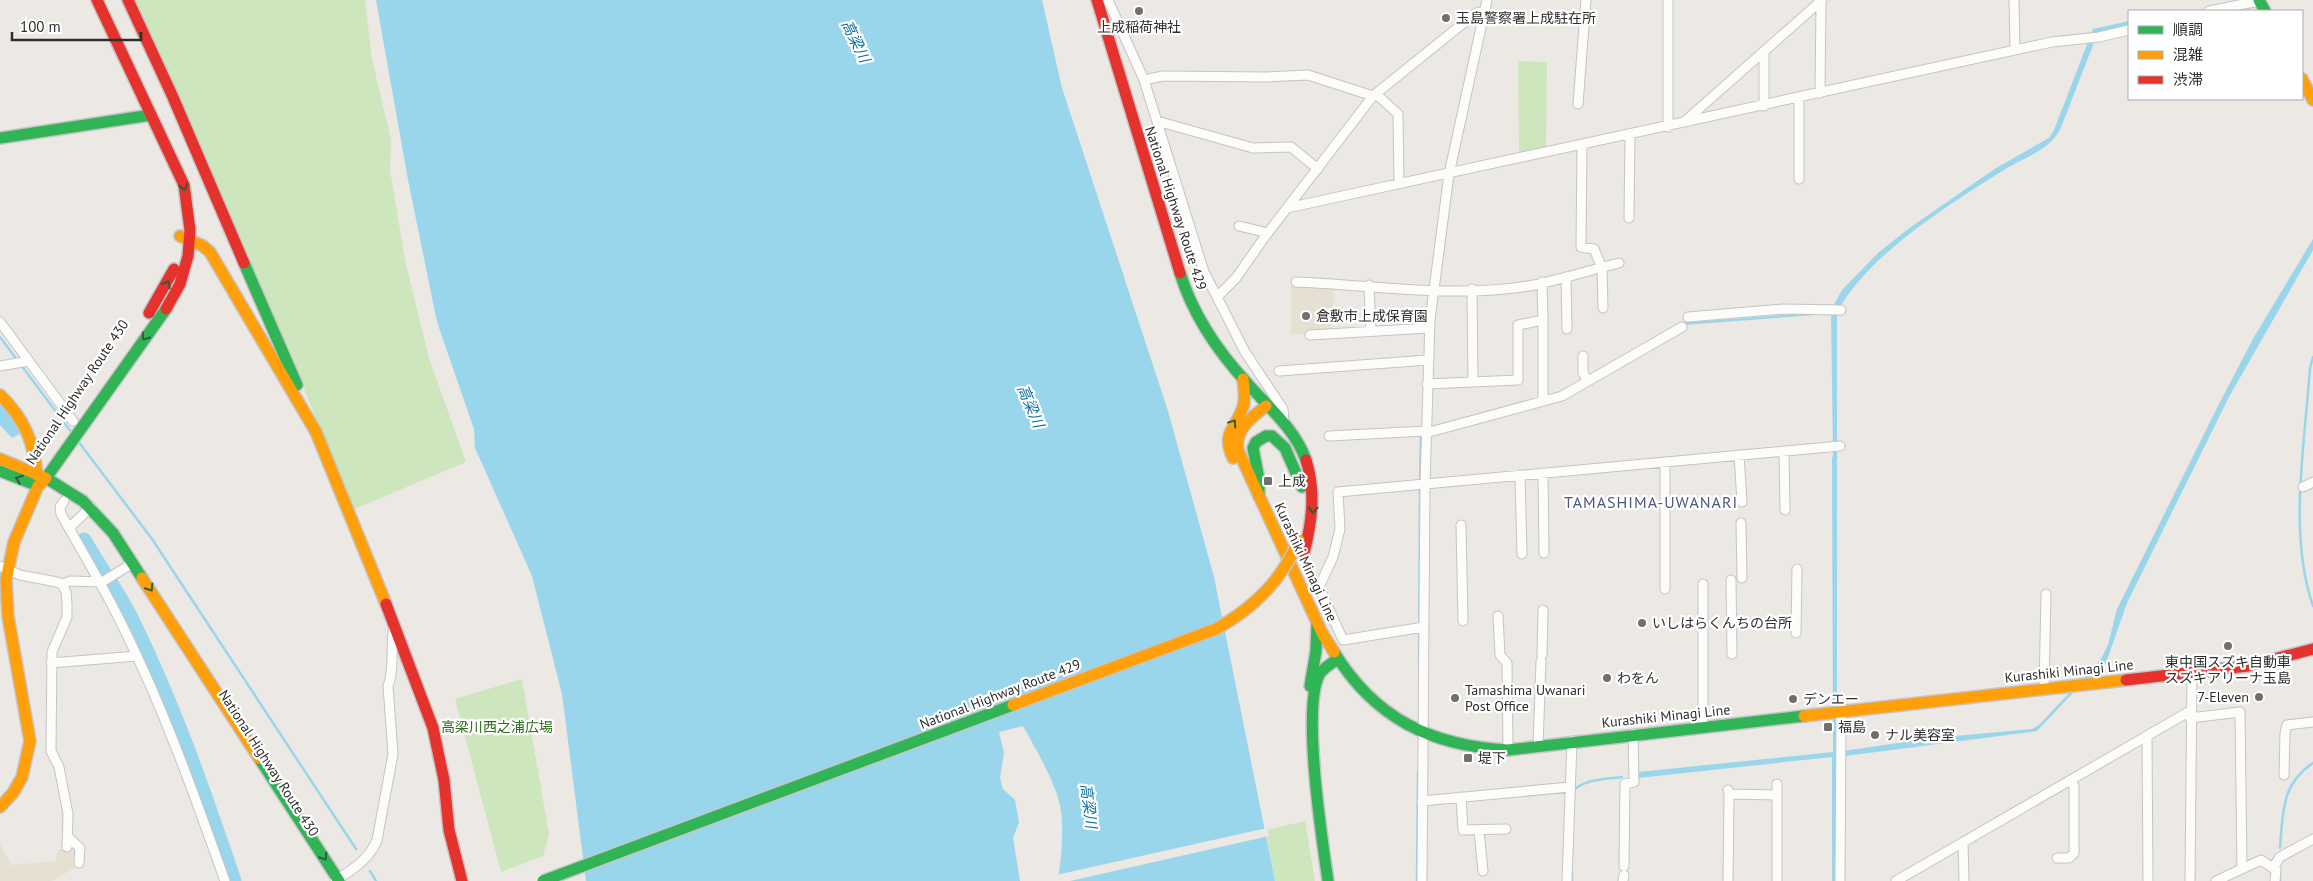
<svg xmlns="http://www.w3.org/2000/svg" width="2313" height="881" font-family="'PT Sans','Noto Sans JP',sans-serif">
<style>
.education{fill:#e6e0d3}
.green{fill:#cee6be}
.water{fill:#99d6ec}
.pier{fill:#ece8e4}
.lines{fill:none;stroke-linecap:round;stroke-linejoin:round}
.stream{stroke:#99d6ec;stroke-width:2.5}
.river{stroke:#99d6ec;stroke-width:15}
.street-casing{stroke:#c5c4c5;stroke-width:11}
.fast-casing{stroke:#c5c4c5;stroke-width:14}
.slow-casing{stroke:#c5c4c5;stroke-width:14}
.jam-casing{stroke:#c5c4c5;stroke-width:14}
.street{stroke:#fcfcfb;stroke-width:9}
.fast{stroke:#30b455;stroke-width:11}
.slow{stroke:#ff9f0a;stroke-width:11}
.jam{stroke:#e5322d;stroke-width:11}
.fast-bridge-casing{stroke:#c6c5c4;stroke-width:14;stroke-linecap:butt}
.slow-bridge-casing{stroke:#c6c5c4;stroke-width:14;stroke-linecap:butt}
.fast-bridge{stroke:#30b455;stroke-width:11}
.slow-bridge{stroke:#ff9f0a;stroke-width:11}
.oneway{stroke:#2f5d3c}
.poi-dot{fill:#706f6e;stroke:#fff;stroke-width:2}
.labels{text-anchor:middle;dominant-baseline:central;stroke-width:4.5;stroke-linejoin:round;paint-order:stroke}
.poi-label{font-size:14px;fill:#2e2e2e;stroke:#fff;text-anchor:start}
.street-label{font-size:14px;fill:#2e2e2e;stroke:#fff}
.park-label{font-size:14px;fill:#2c6e1b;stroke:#fff}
.water-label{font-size:15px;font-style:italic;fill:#0d6fa3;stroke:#fff}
.quarter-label{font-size:16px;letter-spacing:1px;fill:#4d5680;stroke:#fff}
</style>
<rect width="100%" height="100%" fill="#ece8e4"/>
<!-- education -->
<path class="education" d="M1291,286H1334L1332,332L1291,335Z
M0,844L11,865L55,861L59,849H78L75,868L51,881H0Z"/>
<!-- green -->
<path class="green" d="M135,0H365L372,59L391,140L390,170L405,260L429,358L466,462L352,510L301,381Z
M1518,61L1547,62L1546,147L1519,152Z
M522,679L549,834L543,856L501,872L455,699Z
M1305,821L1315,881H1275L1265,830Z"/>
<!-- water -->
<path class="water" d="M376,0H1042L1062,88L1168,411L1214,577L1275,881H1058C1061,859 1064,834 1061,811C1058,786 1035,748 1023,726L999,732L1004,753L1000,778L1003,789L1015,800L1019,822L1013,838L1020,881H586L562,694L532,576L475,448L474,429L437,322L408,180Z
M2129,21V27L2097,35L2060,130C2048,152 2020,159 1999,173C1947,206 1865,257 1837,313V699L1843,751L1933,738L2032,729L2039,725L2101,659L2108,645L2117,609L2220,402L2254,337L2313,239V250L2229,397L2127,603L2106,663L2071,695L2037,731L1838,757L1837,881H1832V757L1638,778V772L1833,752L1832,458L1833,456L1831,310L1842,290L1878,253L1908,229L1996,168L2049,138L2054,130L2093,29Z
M0,403L15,420L21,433L12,438L0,425Z"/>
<!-- pier -->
<path class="pier" d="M1267,828L1269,836L1070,881H1056V875Z"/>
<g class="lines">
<!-- stream -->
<path class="stream" d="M1680,324L1812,314
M0,337L18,361
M2313,357L2310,368C2305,443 2288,534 2313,606
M21,365L72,433
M78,441L152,539L356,849
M1420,482L1421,435
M1419,663L1420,489
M1573,792C1581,779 1608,779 1622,777
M2280,848C2283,813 2281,784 2313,763
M370,871L376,881
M1572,873V881
M1417,881L1418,771
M2280,881V874"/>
<!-- river -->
<path class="river" d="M84,540C99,567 118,591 131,618C173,703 204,792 234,881"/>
<defs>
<path id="street" d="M1108,0L1144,80L1204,272L1217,297
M2014,0L2015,50
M2209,11L2259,1
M1144,80L1163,76L1267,77L1308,75L1373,96
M1820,93L1821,1
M1376,94L1398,114L1399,184
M1578,104L1586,0
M1764,106V53
M1157,121L1253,148L1291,147L1318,169
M1684,122L1822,0
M1668,127V0
M1582,145L1581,247L1594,249L1602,268L1603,308
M1799,179V98
M1287,208L2052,42L2099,37L2129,30
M1629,218L1630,135
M1239,226L1268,233
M1566,277L1567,329
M1296,282C1374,285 1456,299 1534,285C1562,279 1591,270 1619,263
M1542,282L1543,320
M1369,285L1371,331
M1472,289L1473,382
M1688,317L1783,309L1841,310
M0,322L73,421
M1310,335L1429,328
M1583,356V373L1588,381
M0,366L28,361
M1279,371L1428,360
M1427,384L1518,380V325L1543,320V401
M1284,422L1283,409L1245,352L1217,297L1236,278L1264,238L1373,96L1476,13L1484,11
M1426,433L1562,396L1682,327
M1329,436L1426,431
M1784,451L1785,510
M1739,455L1742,502
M1543,473L1544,553
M1520,475L1522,554
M2303,487L2313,482
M64,501L60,507L61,514C83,553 106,591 125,631C165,712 195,797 225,881
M1741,523L1742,578
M1461,525L1463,621
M69,528L91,507
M0,566L20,575L57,582L62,584L66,592L67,604V617L52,652L51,751L59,767L68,814L67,847
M1731,580L1732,654
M62,584L71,581L102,582L133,563
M1703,584V727
M1665,589V462
M1498,616L1500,655L1507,663L1508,750
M1424,627L1343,640L1319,587L1333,557L1340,529L1338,492L1840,446
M1796,633L1797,569
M1542,655L1543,610
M51,663L137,656
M2044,689L2046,594
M2190,718L2240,712L2242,869
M2147,736L2148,881
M1538,747L1541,661
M2284,775L2285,733L2287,725L2313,722
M1728,790L1729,794L1777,795
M1461,797L1463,830L1506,829
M1422,801L1570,787
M1479,831L1483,871
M68,837L80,848L79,863
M1963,842L1964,881
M2057,858H2069L2074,853V786L2071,780
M1624,866L1625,784L1634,782L1633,734
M2273,868L2280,857L2313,839
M335,880C352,871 370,858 377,840L393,754L388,686C395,668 390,645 394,625
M1422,881L1425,484L1430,320L1449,174L1487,0
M1567,881L1572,741
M1623,881L1624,875
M1728,881L1729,794
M1777,881V784
M1840,881L1841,713
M1896,881L2190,711
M2190,881L2192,673
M2216,881L2261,860L2276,870L2275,881"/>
<path id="fast" d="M2259,0L2265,11
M0,138L151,115
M244,263L297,385
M1180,273C1193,315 1219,353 1248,384C1269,408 1295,429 1306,460
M0,471L38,486
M1259,496V479L1253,448L1256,442L1266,436H1272L1285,448L1302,487
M142,578L113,533L83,501L46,478L166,309
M1334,652C1375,719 1432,746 1508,750L1804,716
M1310,686L1316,651L1317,623
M259,758L339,881
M1328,881C1322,839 1302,710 1319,675C1322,669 1331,664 1336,660"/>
<path id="slow" d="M2302,79L2313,100
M180,236L203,246L210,252L316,432L386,604
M0,395C24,418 34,442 37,475
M1266,406C1252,417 1234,430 1238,450L1322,633L1334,652
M1233,458C1221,432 1236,429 1243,407C1246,398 1244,388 1243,379
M0,459L46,478L38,486L14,542L6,580L8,616L30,741L22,777L13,793L0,807
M142,578L259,758
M1804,716L2126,680"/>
<path id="jam" d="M97,0L184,185L190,230L188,256L180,284L166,309
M128,0L172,95L244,263
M1097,0L1180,273
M149,313L174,269
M1304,553C1312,522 1316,491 1306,460
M386,604L433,728L444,780L449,830L462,881
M2126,680L2248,666L2313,649"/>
</defs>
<!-- street casing -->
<use href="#street" class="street-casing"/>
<!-- fast casing -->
<use href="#fast" class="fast-casing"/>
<!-- slow casing -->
<use href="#slow" class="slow-casing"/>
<!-- jam casing -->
<use href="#jam" class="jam-casing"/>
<!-- street -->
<use href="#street" class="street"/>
<!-- fast -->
<use href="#fast" class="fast"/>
<!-- slow -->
<use href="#slow" class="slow"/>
<!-- jam -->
<use href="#jam" class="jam"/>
<defs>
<path id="fast-bridge" d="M543,881L1013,705"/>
<path id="slow-bridge" d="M1013,705L1216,629C1255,607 1281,581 1299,540"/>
</defs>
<!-- fast-bridge casing -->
<use href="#fast-bridge" class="fast-bridge-casing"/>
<!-- slow-bridge casing -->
<use href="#slow-bridge" class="slow-bridge-casing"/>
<!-- fast-bridge -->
<use href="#fast-bridge" class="fast-bridge"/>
<!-- slow-bridge -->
<use href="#slow-bridge" class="slow-bridge"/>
</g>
<!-- one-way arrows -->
<defs><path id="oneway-chevron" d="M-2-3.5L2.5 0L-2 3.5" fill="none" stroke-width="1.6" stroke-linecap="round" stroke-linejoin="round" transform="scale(1.25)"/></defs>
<g class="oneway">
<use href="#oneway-chevron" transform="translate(184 187) rotate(73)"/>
<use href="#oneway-chevron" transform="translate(167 284) rotate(-62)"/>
<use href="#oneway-chevron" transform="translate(145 337) rotate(125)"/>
<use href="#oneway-chevron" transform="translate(1233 423) rotate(-56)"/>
<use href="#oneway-chevron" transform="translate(19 479) rotate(-159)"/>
<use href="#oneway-chevron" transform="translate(1313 510) rotate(92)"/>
<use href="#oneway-chevron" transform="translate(150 588) rotate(57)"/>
<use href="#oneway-chevron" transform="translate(324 857) rotate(57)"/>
</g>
<!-- markers -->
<g class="poi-dot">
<circle cx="1139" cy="11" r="5"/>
<circle cx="1446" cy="18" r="5"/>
<circle cx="1306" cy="316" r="5"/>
<rect x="1263" y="476" width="10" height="10" rx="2.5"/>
<circle cx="1642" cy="623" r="5"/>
<circle cx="2228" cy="646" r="5"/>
<circle cx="1607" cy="678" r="5"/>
<circle cx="2259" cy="697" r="5"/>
<circle cx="1455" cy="698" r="5"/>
<circle cx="1793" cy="699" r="5"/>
<rect x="1823" y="722" width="10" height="10" rx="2.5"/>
<circle cx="1875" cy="735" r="5"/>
<rect x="1463" y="753" width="10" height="10" rx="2.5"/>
</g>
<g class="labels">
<!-- poi labels -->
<g class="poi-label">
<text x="1456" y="18">玉島警察署上成駐在所</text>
<text x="1139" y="27" text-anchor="middle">上成稲荷神社</text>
<text x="1316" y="316">倉敷市上成保育園</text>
<text x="1278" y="481">上成</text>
<text x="1652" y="623">いしはらくんちの台所</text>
<text x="2228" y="662" text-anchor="middle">東中国スズキ自動車<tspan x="2228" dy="16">スズキアリーナ玉島</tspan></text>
<text x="1617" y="678">わをん</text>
<text x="1465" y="690">Tamashima Uwanari<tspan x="1465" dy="16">Post Office</tspan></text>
<text x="2249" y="697" text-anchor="end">7-Eleven</text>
<text x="1803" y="699">デンエー</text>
<text x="1838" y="727">福島</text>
<text x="1885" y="735">ナル美容室</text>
<text x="1478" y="758">堤下</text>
</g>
<!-- street labels -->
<g class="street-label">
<text transform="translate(1176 208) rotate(72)">National Highway Route 429</text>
<text transform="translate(77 392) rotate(-56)">National Highway Route 430</text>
<text transform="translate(1306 562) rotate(65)">Kurashiki Minagi Line</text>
<text transform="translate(2069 671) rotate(-6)">Kurashiki Minagi Line</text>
<text transform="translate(1000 694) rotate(-21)">National Highway Route 429</text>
<text transform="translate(1666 716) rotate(-6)">Kurashiki Minagi Line</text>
<text transform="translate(269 763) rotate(57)">National Highway Route 430</text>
</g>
<!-- park labels -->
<g class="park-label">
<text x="497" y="727">高梁川西之浦広場</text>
</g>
<!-- water labels -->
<g class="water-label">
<text transform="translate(856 41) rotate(64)">高梁川</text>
<text transform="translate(1031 406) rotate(67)">高梁川</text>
<text transform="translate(1089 806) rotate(83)">高梁川</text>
</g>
<!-- quarter labels -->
<g class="quarter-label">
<text x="1651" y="502">TAMASHIMA-UWANARI</text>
</g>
</g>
<!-- legend -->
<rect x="2128" y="10" width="175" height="90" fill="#ffffff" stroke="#ababab"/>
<rect x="2138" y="26" width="25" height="8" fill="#30b455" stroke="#ababab"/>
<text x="2173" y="35" font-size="15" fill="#2e2e2e">順調</text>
<rect x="2138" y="51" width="25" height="8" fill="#ff9f0a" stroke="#ababab"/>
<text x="2173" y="60" font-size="15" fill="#2e2e2e">混雑</text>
<rect x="2138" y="76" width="25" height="8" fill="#e5322d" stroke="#ababab"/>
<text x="2173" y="85" font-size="15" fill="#2e2e2e">渋滞</text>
<!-- scale -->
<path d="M12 32v8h129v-8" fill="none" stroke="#2e2e2e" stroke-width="2.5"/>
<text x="20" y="32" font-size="15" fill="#2e2e2e" stroke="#ffffff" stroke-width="4" paint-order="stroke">100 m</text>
</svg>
